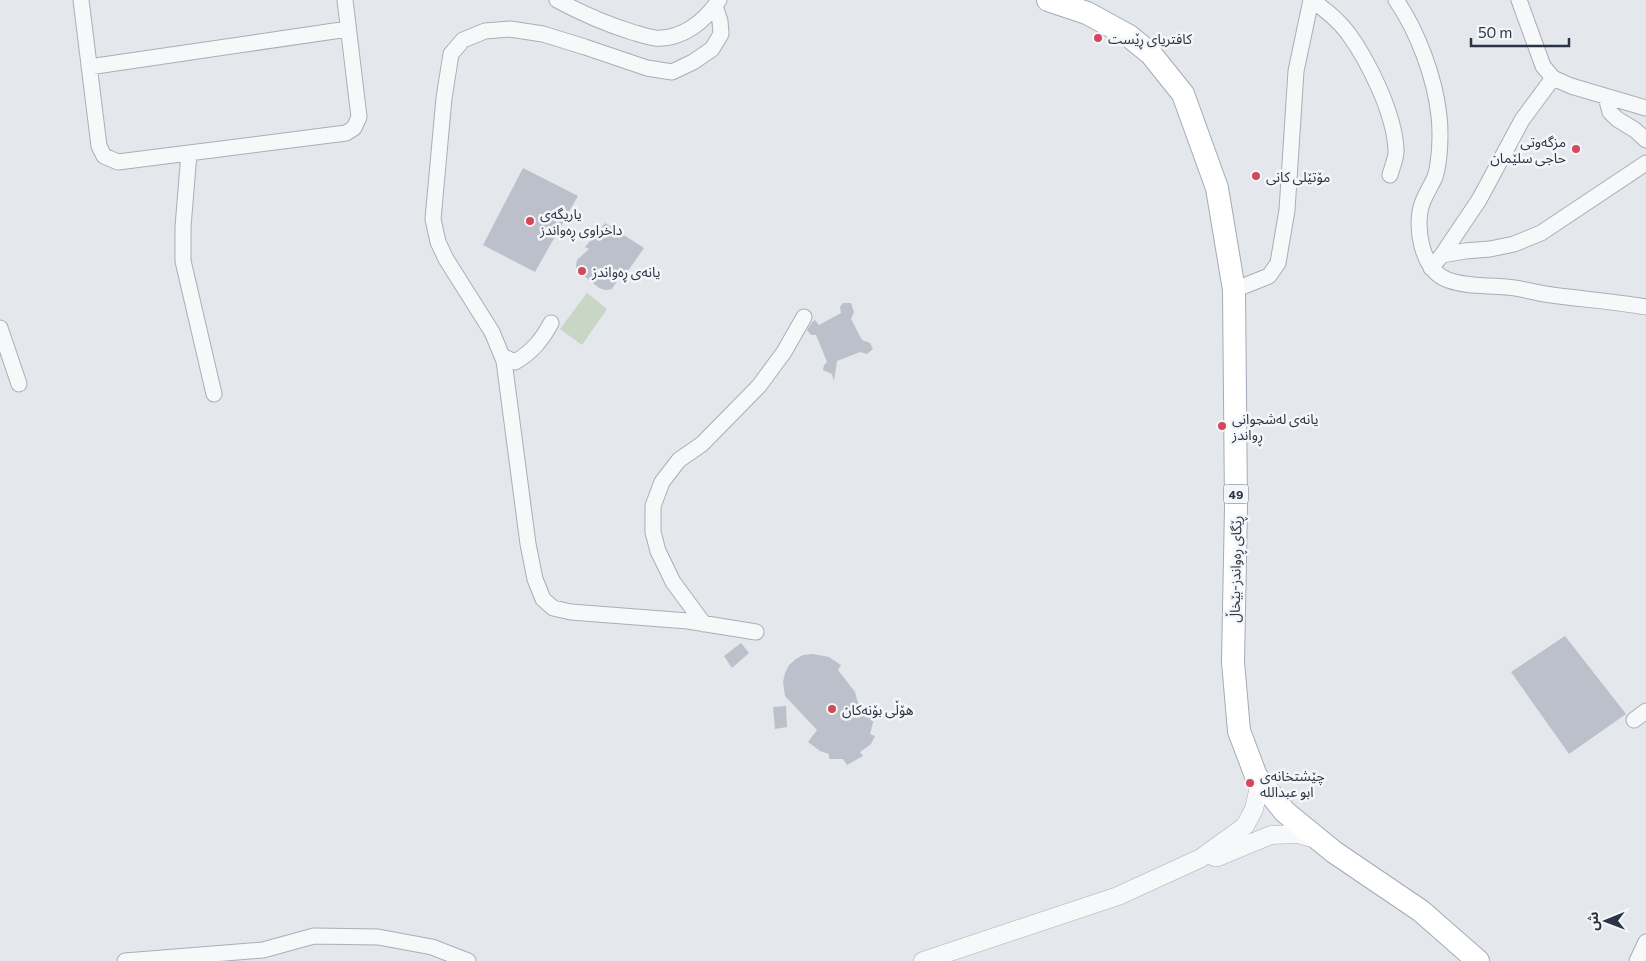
<svg xmlns="http://www.w3.org/2000/svg" width="1646" height="961" font-family="Commissioner,'Noto Sans Arabic',sans-serif">
<style>
.green{fill:#c9d6c5}
.building{fill:#bbc0ca}
.lines{fill:none;stroke-linecap:round;stroke-linejoin:round}
.minor-casing{stroke:#a9aeb7;stroke-width:17}
.tertiary-casing{stroke:#a9aeb7;stroke-width:19}
.primary-casing{stroke:#a3abb8;stroke-width:24}
.minor{stroke:#f7f8fa;stroke-width:15}
.tertiary{stroke:#f7f8fa;stroke-width:18}
.primary{stroke:#fff;stroke-width:22}
.poi-dot{fill:#d1495b;stroke:#f4f6f9;stroke-width:2}
.labels{text-anchor:middle;dominant-baseline:central;stroke-width:5;stroke-linejoin:round;paint-order:stroke}
.shield{fill:#f4f6f9;stroke:#676e7b;stroke-width:1}
.shield-label{font-size:12px;font-weight:bold;fill:#2b3445}
.poi-label{font-size:14px;fill:#2b3445;stroke:#f4f6f9;text-anchor:start}
.street-label{font-size:14px;fill:#2b3445;stroke:#f4f6f9}
</style>
<rect width="100%" height="100%" fill="#e4e7ec"/>
<!-- green -->
<path class="green" d="M587,293L607,309L582,345L560,329Z"/>
<!-- building -->
<path class="building" d="M523,168L578,196L535,272L483,245Z
M605,223L644,248L625,275L622,273L612,289L606,290L599,288L577,270L576,265L577,260L589,249L585,247Z
M843,303H851L854,312L851,319L862,340L870,343L873,349L867,354L860,352L837,361L834,381L832,374L823,370L824,365L827,362L816,335H811L807,330L812,322L815,320L819,325L841,313L840,307Z
M1565,636L1626,714L1569,754L1511,672Z
M741,643L749,653L732,668L724,656Z
M813,654L829,657L841,665L838,670L855,692L860,710L873,708L875,715L870,734L875,736L871,744L860,752L863,756L847,765L843,759H829V754L820,751L808,742L817,730L785,696L783,682L785,673L789,665L796,659L803,655Z
M786,706L787,727L775,729L773,707Z"/>
<g class="lines">
<defs>
<path id="minor" d="M81,0L99,146L104,156L118,162L346,133L354,128L359,117L345,0
M557,0C581,13 606,24 632,32C639,34 647,37 655,38C682,40 705,21 719,0
M1311,0C1325,9 1338,20 1348,33C1369,62 1394,113 1396,149C1397,157 1392,167 1390,175
M1396,0C1418,32 1435,78 1439,116C1441,133 1440,161 1435,177C1431,186 1425,195 1422,204C1414,227 1422,271 1448,280C1467,287 1487,285 1507,287C1520,288 1532,292 1545,294C1578,299 1612,301 1646,307
M1519,0L1543,66L1553,78L1571,86L1646,108
M715,6L720,21L721,34L712,49L693,62L672,72L647,68L585,47L543,34L510,29L485,31L463,40L451,54L444,98L433,219L438,242L446,259L492,332L504,361L528,544L535,579L543,599L553,608L571,612L688,621L756,632
M89,67L348,29
M1606,97L1610,112L1617,119L1635,130L1646,140
M189,153L183,227V261L214,394
M1442,255L1479,200L1522,120L1553,78
M1431,268L1442,255L1465,251L1490,249L1514,244L1541,233L1646,163
M1234,290L1269,276L1278,263L1287,210L1296,71L1311,0
M0,328L19,384
M502,356L515,362C532,352 542,340 551,323
M704,624L673,582L658,551L653,532V506L662,482L679,460L702,444L759,386L784,352L804,317
M1634,720L1646,711
M125,961L263,950L314,936L378,937L432,947L468,961
M1637,961L1646,942"/>
<path id="tertiary" d="M1214,857H1218L1271,835L1298,834L1316,839
M923,961L1118,896L1201,858L1245,826L1254,809L1258,791L1256,776"/>
<path id="primary" d="M1048,0L1087,13L1129,36L1151,54L1183,94L1217,188L1234,290L1236,507L1233,662L1239,731L1256,776L1285,812L1334,852L1421,911L1478,961"/>
</defs>
<!-- minor casing -->
<use href="#minor" class="minor-casing"/>
<!-- tertiary casing -->
<use href="#tertiary" class="tertiary-casing"/>
<!-- primary casing -->
<use href="#primary" class="primary-casing"/>
<!-- minor -->
<use href="#minor" class="minor"/>
<!-- tertiary -->
<use href="#tertiary" class="tertiary"/>
<!-- primary -->
<use href="#primary" class="primary"/>
</g>
<!-- markers -->
<g class="poi-dot">
<circle cx="1098" cy="38" r="5"/>
<circle cx="1576" cy="149" r="5"/>
<circle cx="1256" cy="176" r="5"/>
<circle cx="530" cy="221" r="5"/>
<circle cx="582" cy="271" r="5"/>
<circle cx="1222" cy="426" r="5"/>
<circle cx="832" cy="709" r="5"/>
<circle cx="1250" cy="783" r="5"/>
</g>
<g class="labels">
<!-- shield labels -->
<rect class="shield" x="1223.5" y="484.5" width="25" height="19" rx="4"/>
<g class="shield-label">
<text x="1236" y="494">49</text>
</g>
<!-- poi labels -->
<g class="poi-label">
<text x="1108" y="38">کافتریای ڕێست</text>
<text x="1566" y="141" text-anchor="end">مزگەوتی<tspan x="1566" dy="16">حاجی سلێمان</tspan></text>
<text x="1266" y="176">مۆتێلی کانی</text>
<text x="540" y="213">یاریگەی<tspan x="540" dy="16">داخراوی ڕەواندز</tspan></text>
<text x="592" y="271">یانەی ڕەواندز</text>
<text x="1232" y="418">یانەی لەشجوانی<tspan x="1232" dy="16">ڕواندز</tspan></text>
<text x="842" y="709">هۆڵی بۆنەکان</text>
<text x="1260" y="775">چێشتخانەی<tspan x="1260" dy="16">ابو عبدالله</tspan></text>
</g>
<!-- street labels -->
<g class="street-label">
<text transform="translate(1235 569) rotate(-89)">ڕێگای ڕەواندز-بێخاڵ</text>
</g>
</g>
<!-- north arrow -->
<g transform="translate(1606 921) rotate(269)" stroke="#f4f6f9" stroke-width="4" paint-order="stroke">
<path d="M0-4L9 19L0 12L-9 19Z" fill="#2b3445"/>
<text y="-8" font-size="14" font-weight="bold" text-anchor="middle" fill="#2b3445">ش</text>
</g>
<!-- scale -->
<path d="M1471 38v8h98v-8" fill="none" stroke="#2b3445" stroke-width="2.5"/>
<text x="1478" y="38" font-size="15" fill="#2b3445" stroke="#f4f6f9" stroke-width="4" paint-order="stroke">50 m</text>
</svg>
